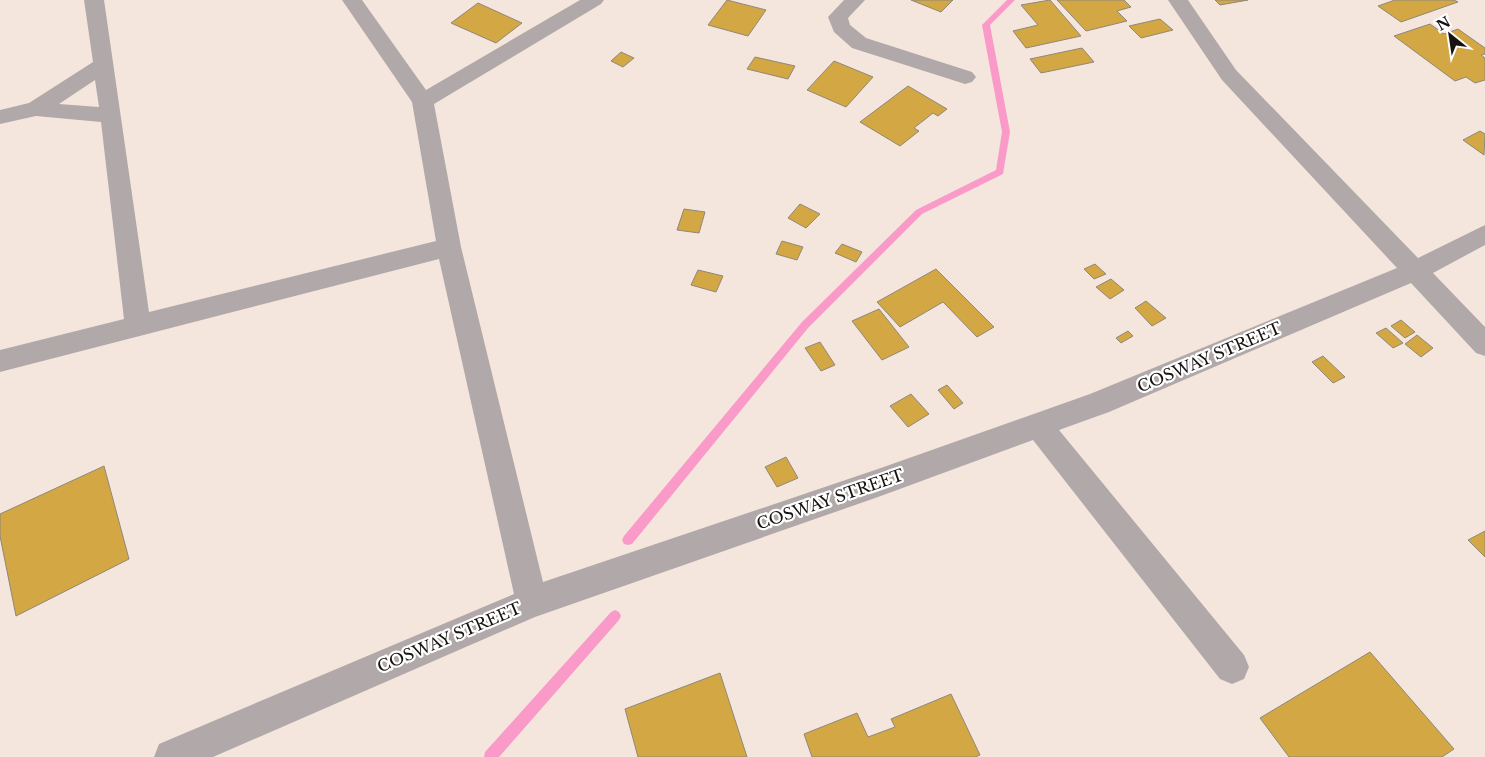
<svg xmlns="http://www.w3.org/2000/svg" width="1485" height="757" font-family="'Libre Baskerville',serif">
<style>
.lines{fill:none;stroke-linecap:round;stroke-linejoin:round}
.stream{fill:#fa9ac9;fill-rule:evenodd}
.building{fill:#d3a743;stroke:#8e887b}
.minor{fill:#b1a9a9;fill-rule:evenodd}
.labels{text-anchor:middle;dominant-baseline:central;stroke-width:4.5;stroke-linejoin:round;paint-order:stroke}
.street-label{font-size:16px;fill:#171310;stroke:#fff}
</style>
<rect width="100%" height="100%" fill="#f5e6dd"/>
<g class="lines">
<!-- stream -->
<path class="stream" d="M1007,0H1015L990,25L1010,132L1003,174L922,214L808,328L632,544L628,545L624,544L622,540L624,536L802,322L916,210L996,170L1002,132L982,25Z
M615,610L619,612L621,616L619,620L499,757H484L485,752L611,612Z"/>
</g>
<!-- building -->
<path class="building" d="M727,0L766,10L748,36L708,25Z
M911,0H953L941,12Z
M1050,0L1081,36L1026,48L1013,31L1038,25L1021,5Z
M1057,0H1124L1131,7L1117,11L1127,21L1086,31Z
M1215,0H1248L1220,5Z
M1395,0H1454L1458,2L1401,22L1378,6Z
M478,3L522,23L496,43L451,23Z
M1160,19L1173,30L1141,38L1129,26Z
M1430,24L1444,34L1458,29L1485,48V54L1481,55L1485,58V80L1475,83L1466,77L1455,81L1394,36Z
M1082,48L1094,62L1041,73L1030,59Z
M621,52L634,58L623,67L611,61Z
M755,57L795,66L788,79L747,69Z
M834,61L873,77L846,107L807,90Z
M908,86L947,109L938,116L933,113L914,128L919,131L900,146L860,122Z
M1480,131L1485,134L1484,155L1463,140Z
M800,204L820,214L806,228L788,218Z
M684,209L705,212L699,233L677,230Z
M782,241L803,247L797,260L776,254Z
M842,244L862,252L856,262L835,253Z
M1095,264L1106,274L1094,279L1084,269Z
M936,269L994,327L977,337L943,302L900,327L877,302Z
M698,270L723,276L716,292L691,285Z
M1111,279L1124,290L1110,299L1096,287Z
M1146,301L1166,318L1152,326L1135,308Z
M879,309L909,347L882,360L852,321Z
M1401,320L1415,332L1405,338L1391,326Z
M1386,328L1403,343L1393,348L1376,333Z
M1128,331L1133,336L1121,343L1116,338Z
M1417,335L1433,348L1421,357L1405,344Z
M820,342L835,365L821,371L805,348Z
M1323,356L1345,377L1333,383L1312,362Z
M947,385L963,403L954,409L938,390Z
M911,394L929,414L908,427L890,406Z
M786,457L798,478L777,487L765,467Z
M104,466L129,559L16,616L0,536V514Z
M1485,531V557L1468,540Z
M1370,652L1454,749L1442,757H1289L1260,718Z
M720,673L747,757H638L625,709Z
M951,694L980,755L975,757H812L804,734L857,713L868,737L895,727L891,719Z"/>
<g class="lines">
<!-- minor -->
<path class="minor" d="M84,0H104L149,312L436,241L412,102L342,0H362L426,90L580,0H604L601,4L434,104L461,247L543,582L878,469L1090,394L1397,268L1222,80L1168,0H1188L1236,70L1418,258L1485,225V245L1433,273L1485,327V356L1476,353L1411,283L1109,412L1059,430L1244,655L1249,667L1244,679L1232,684L1220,679L1033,440L878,497L535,617L213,757H154L159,744L514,594L439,259L0,372V350L124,319L101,122L36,116L0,124V110L29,103L93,62ZM95,80L99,107L59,104Z
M844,0H865L848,18L850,25L866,38L972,72L976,77L972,82L965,84L852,48L834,32L828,17Z"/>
</g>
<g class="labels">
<!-- street labels -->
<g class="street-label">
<text transform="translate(1209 357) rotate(-23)">COSWAY STREET</text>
<text transform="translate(830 499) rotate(-19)">COSWAY STREET</text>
<text transform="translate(449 637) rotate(-23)">COSWAY STREET</text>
</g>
</g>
<!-- north arrow -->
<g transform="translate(1450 35) rotate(330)" stroke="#ffffff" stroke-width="4" paint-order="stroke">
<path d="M0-4L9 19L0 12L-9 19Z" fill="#171310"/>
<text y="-8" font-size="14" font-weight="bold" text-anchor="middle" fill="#171310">N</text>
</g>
</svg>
